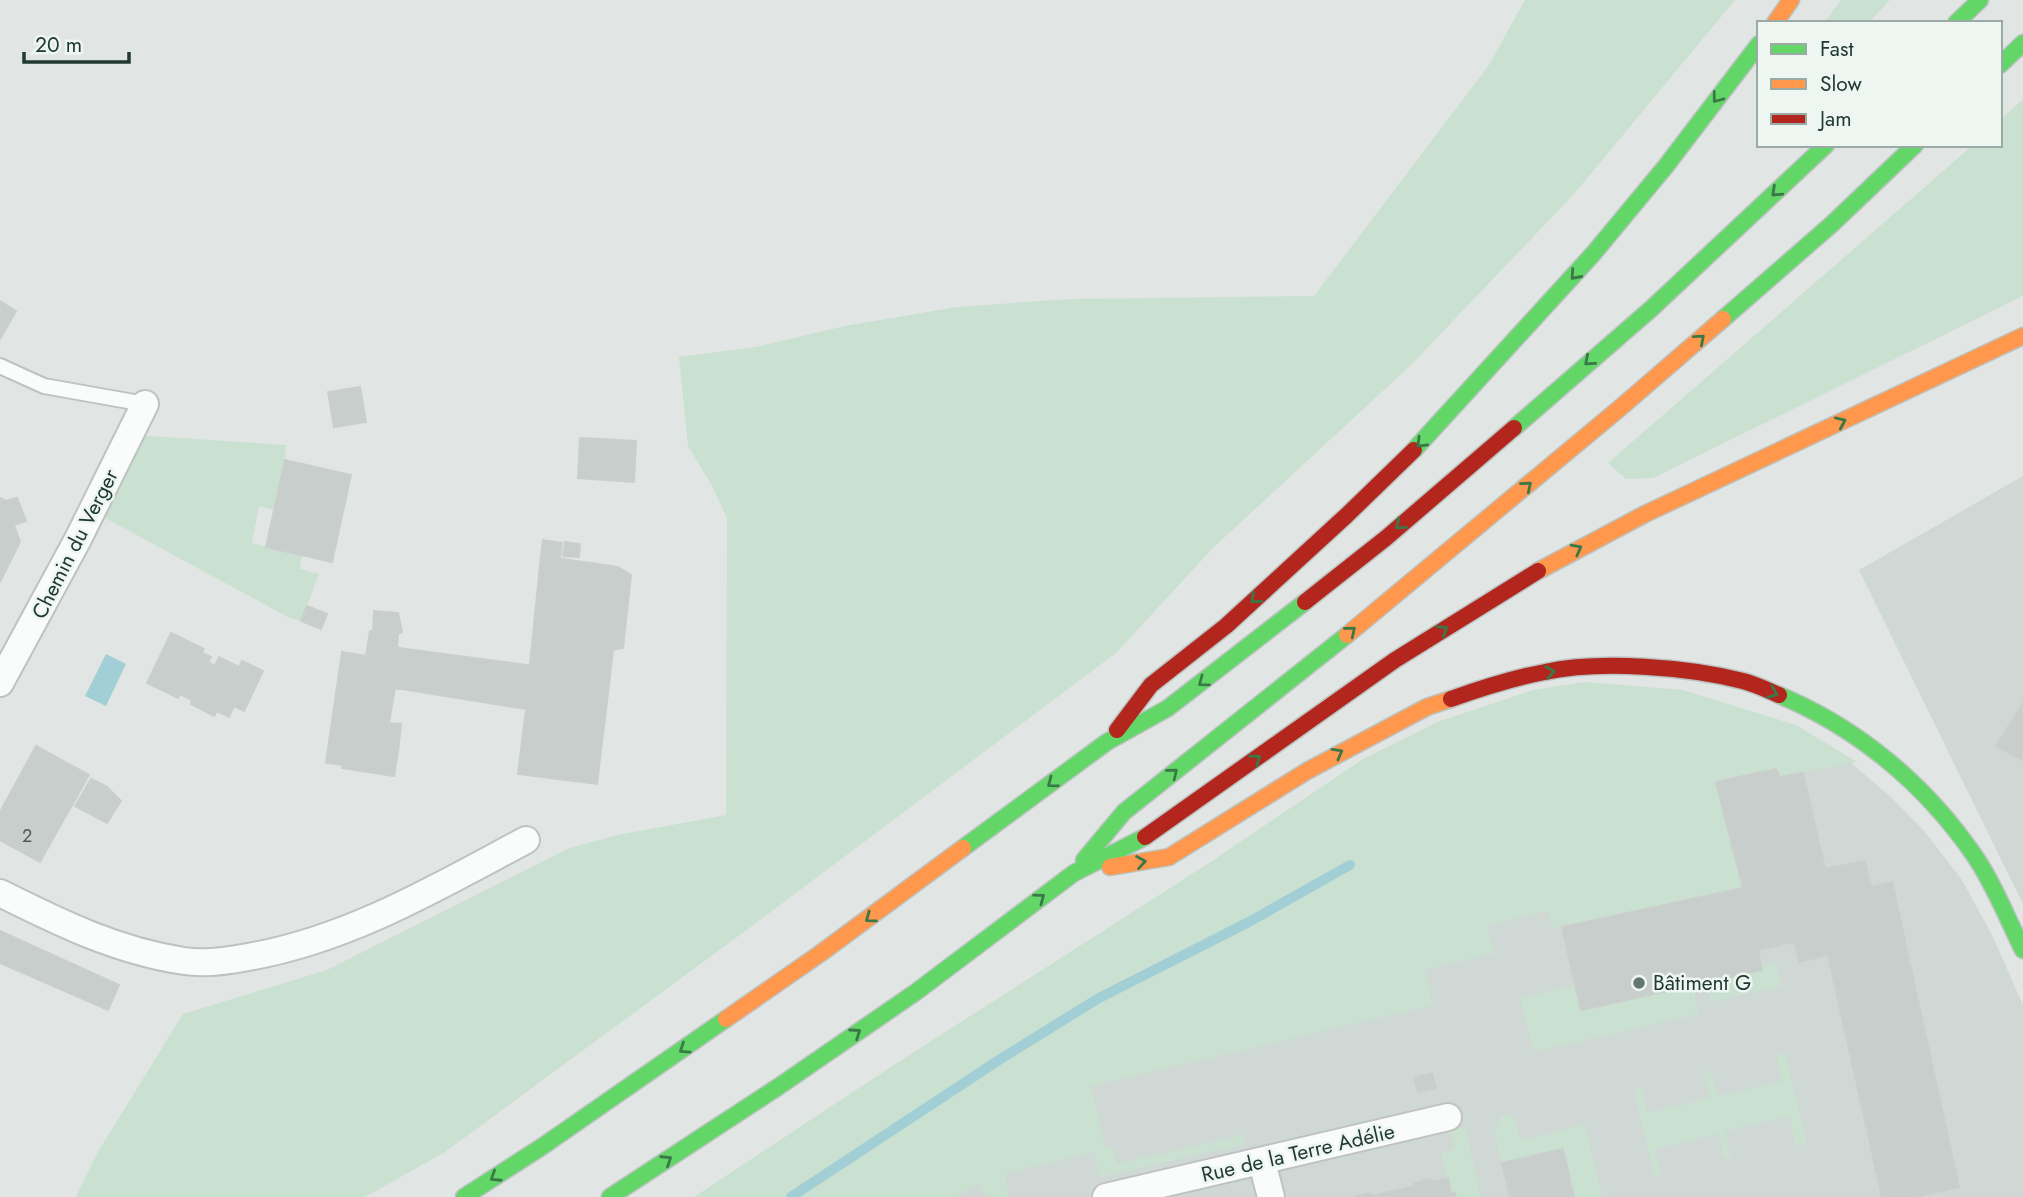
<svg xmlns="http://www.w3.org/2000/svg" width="2023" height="1197" font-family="Jost,sans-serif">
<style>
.built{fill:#cfd8d4}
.green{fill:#cae0d0}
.water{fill:#a2ced5}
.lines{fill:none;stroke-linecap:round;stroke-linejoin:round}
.stream{stroke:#a2ced5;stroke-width:10}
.building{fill:#c8cecb;stroke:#cacfcd;stroke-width:2}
.lane-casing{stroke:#bec3c1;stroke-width:18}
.street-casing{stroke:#bec3c1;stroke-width:30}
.fast-casing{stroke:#bbc3c1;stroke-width:19}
.slow-casing{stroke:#bbc3c1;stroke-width:19}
.jam-casing{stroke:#bbc3c1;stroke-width:19}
.lane{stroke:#fafbfb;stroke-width:14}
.street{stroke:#fafbfb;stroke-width:26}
.fast{stroke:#63d668;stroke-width:16}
.slow{stroke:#ff974d;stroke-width:16}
.jam{stroke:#b3261e;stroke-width:16}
.oneway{stroke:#3b7848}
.poi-dot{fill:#647670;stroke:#eef6f2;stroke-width:2.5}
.labels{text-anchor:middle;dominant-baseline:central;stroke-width:5;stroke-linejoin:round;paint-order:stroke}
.number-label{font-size:18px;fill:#4b5f59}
.street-label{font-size:21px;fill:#203932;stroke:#eef6f2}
.poi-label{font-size:21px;fill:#203932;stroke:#eef6f2;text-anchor:start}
</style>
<rect width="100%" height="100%" fill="#e1e6e4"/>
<!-- built -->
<path class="built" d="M2023,476V904L1859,570Z
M1849,761L1891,797L1925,832L1962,880L1993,937L2023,1005V1197H791L1326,800Z"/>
<!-- green -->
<path class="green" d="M1525,0H1735L1574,194L1411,365L1214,547L1116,653L752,926L445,1152L365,1197H76L96,1155L183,1014L327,970L569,848L618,835L726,815L727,518L711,484L688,446L679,357L756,347L845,326L957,307L1070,299L1314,296L1489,65Z
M1841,0H1890L1868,23H1824Z
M2023,99V296L1653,478L1626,479L1608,463L1973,145H2000V120Z
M134,435L286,445L285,460L274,510L259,506L252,543L302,555L300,569L319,574L301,621L288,617L98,514Z
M1585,682L1683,690L1796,725L1857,762L1780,777L1717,782L1743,888L1562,927L1552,928L1548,911L1487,925L1494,953L1425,970L1433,1005L1091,1086L1105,1148L1112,1147L1116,1164L1243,1135L1246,1144L1100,1177L1094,1152L1005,1173L1009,1197H987L978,1183L955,1197H694L900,1061L1206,865L1363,759L1437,722L1533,690Z
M1776,963L1781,986L1711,1002L1706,982L1762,970L1761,967Z
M1575,985L1581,1010L1693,985L1699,1014L1534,1052L1520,999Z
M1785,1053L1807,1143L1796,1146L1789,1116L1725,1131L1731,1157L1724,1159L1718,1134L1655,1149L1661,1175L1654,1176L1634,1090L1642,1088L1648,1113L1710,1098L1704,1072L1711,1070L1718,1096L1782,1082L1776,1055Z
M1513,1115L1521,1141L1585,1124L1602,1197H1574L1563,1149L1502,1163L1494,1129L1502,1116Z
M1465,1127L1481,1197H1456L1455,1193L1451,1194L1441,1153L1455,1149L1450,1130Z"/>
<!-- water -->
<path class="water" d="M106,654L126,664L106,706L85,696Z"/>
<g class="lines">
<!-- stream -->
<path class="stream" d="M791,1197L1002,1058L1099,998L1247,923L1350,865"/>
</g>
<!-- building -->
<path class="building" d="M0,301L16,311L0,339Z
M360,387L366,422L334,427L328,392Z
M580,438L636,441L634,482L578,478Z
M285,460L351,475L332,562L266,547Z
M0,498L6,501L17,498L26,521L14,525L20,542L0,582Z
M543,540L562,543L560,558L541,556Z
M565,542L580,544L579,557L563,556Z
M541,556L605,565L596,648L613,650L610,676L530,664Z
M605,565L618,567L631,575L623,648L613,650L596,648Z
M307,606L327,614L321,629L301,621Z
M374,611L398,613L402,632L398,634L373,631Z
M370,631L398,634L395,688L389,723L401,724L398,752L347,745L343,765L326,763L342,652L366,656Z
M171,633L204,649L202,653L211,657L208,662L215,666L219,657L239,667L242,661L263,671L244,711L234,706L229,717L217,711L214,716L191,704L192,700L180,694L178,698L147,683Z
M399,648L610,676L597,784L518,774L526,709L395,688Z
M2023,703V760L1996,746Z
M347,745L398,752L394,776L342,768Z
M36,746L89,775L40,862L0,840V812Z
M1776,769L1780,777L1803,773L1825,869L1865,861L1871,887L1892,882L1959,1187L1915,1197H1882L1828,955L1799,962L1794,942L1784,944L1758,950L1762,970L1581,1010L1562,927L1743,888L1716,782Z
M91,779L106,786L121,801L107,823L75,806Z
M0,931L119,985L108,1010L0,963Z
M1432,1073L1436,1088L1418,1092L1414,1078Z
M1563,1149L1574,1197H1510L1502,1163Z
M1448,1178L1451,1194L1455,1193L1456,1197H1353L1370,1193L1371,1196L1415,1186L1414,1183L1431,1179L1432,1182Z"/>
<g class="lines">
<defs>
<path id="lane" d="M0,366L44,386L145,404"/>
<path id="street" d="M0,683L78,539L145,404
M0,893C60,923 117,951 184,961C204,964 228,961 248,957C348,940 438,887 526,840
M1262,1162L1271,1197
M1106,1197L1448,1117"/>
<path id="fast" d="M1956,23L1980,0
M2000,65L2023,43
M1723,319L1832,224L1915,145
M1514,428L1651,309L1826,145
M1414,450L1593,254L1666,166L1759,44
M1779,695C1858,728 1925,784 1974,855C1993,882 2008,920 2023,950
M963,848L1107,742L1168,708L1305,602
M1084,860L1124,812L1347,635
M464,1197L543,1146L726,1019
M610,1197L778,1087L916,992L1074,873L1145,837"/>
<path id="slow" d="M1775,23L1791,0
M1538,571L1645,514L2023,336
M1347,635L1620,408L1723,319
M1110,867L1169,857L1307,771L1427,707L1451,699
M726,1019L821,953L963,848"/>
<path id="jam" d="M1305,602L1386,538L1514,428
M1451,699C1482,688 1513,678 1545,672C1600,660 1688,667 1743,681C1755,684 1767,690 1779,695
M1117,730L1151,685L1226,626L1347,515L1414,450
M1145,837L1395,660L1538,571"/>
</defs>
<!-- lane casing -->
<use href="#lane" class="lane-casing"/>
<!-- street casing -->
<use href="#street" class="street-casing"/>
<!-- fast casing -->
<use href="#fast" class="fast-casing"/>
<!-- slow casing -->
<use href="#slow" class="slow-casing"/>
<!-- jam casing -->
<use href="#jam" class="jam-casing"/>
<!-- lane -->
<use href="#lane" class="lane"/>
<!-- street -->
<use href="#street" class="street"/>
<!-- fast -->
<use href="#fast" class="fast"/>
<!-- slow -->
<use href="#slow" class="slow"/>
<!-- jam -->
<use href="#jam" class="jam"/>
</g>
<!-- one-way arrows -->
<defs><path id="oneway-chevron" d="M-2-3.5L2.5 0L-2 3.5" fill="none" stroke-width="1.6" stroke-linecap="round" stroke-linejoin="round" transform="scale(1.75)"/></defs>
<g class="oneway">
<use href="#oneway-chevron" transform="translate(1717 98) rotate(127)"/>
<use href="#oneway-chevron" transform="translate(1776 192) rotate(137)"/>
<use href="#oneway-chevron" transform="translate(1575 275) rotate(132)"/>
<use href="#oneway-chevron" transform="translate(1700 339) rotate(-41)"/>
<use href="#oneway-chevron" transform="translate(1589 361) rotate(139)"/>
<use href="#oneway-chevron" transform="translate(1841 422) rotate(-24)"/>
<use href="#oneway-chevron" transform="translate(1421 443) rotate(135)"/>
<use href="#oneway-chevron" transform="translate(1527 486) rotate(-40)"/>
<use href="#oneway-chevron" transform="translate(1400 525) rotate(139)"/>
<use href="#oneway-chevron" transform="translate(1577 549) rotate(-28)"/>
<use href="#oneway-chevron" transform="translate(1255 599) rotate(138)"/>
<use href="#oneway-chevron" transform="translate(1443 630) rotate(-32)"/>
<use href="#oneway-chevron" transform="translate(1351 631) rotate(-39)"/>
<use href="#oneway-chevron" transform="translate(1550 672) rotate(-9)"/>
<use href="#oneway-chevron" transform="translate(1203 682) rotate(143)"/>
<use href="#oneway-chevron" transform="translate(1773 693) rotate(22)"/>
<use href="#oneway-chevron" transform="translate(1338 753) rotate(-29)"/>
<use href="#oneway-chevron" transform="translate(1256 759) rotate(-36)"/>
<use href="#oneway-chevron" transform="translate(1173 773) rotate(-39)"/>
<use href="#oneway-chevron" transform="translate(1052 783) rotate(143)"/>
<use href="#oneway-chevron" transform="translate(1141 862) rotate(-9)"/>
<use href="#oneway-chevron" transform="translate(1040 898) rotate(-37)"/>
<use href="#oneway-chevron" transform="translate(870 918) rotate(144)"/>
<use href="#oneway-chevron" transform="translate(856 1033) rotate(-35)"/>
<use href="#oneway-chevron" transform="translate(684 1049) rotate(146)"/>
<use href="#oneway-chevron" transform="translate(667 1160) rotate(-33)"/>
<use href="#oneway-chevron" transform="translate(495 1177) rotate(147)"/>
</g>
<!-- markers -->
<circle class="poi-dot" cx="1639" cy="983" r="7"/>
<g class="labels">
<!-- number labels -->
<g class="number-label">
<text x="27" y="836">2</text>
</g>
<!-- street labels -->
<g class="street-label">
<text transform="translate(75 544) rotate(-63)">Chemin du Verger</text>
<text transform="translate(1298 1153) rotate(-13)">Rue de la Terre Adélie</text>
</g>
<!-- poi labels -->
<g class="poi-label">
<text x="1653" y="983">Bâtiment G</text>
</g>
</g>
<!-- legend -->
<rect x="1757" y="21" width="245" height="126" fill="#eef6f2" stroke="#9caaa5" stroke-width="2"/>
<rect x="1771" y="44" width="35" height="10" fill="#63d668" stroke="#9caaa5" stroke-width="2"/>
<text x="1820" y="56" font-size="21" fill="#203932">Fast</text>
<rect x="1771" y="79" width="35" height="10" fill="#ff974d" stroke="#9caaa5" stroke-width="2"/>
<text x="1820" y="91" font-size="21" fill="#203932">Slow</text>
<rect x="1771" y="114" width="35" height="10" fill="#b3261e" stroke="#9caaa5" stroke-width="2"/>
<text x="1820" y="126" font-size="21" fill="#203932">Jam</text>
<!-- scale -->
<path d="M24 52v10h105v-10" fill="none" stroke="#203932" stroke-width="3.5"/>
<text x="35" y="52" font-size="21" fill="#203932" stroke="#eef6f2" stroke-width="5" paint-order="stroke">20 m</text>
</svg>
